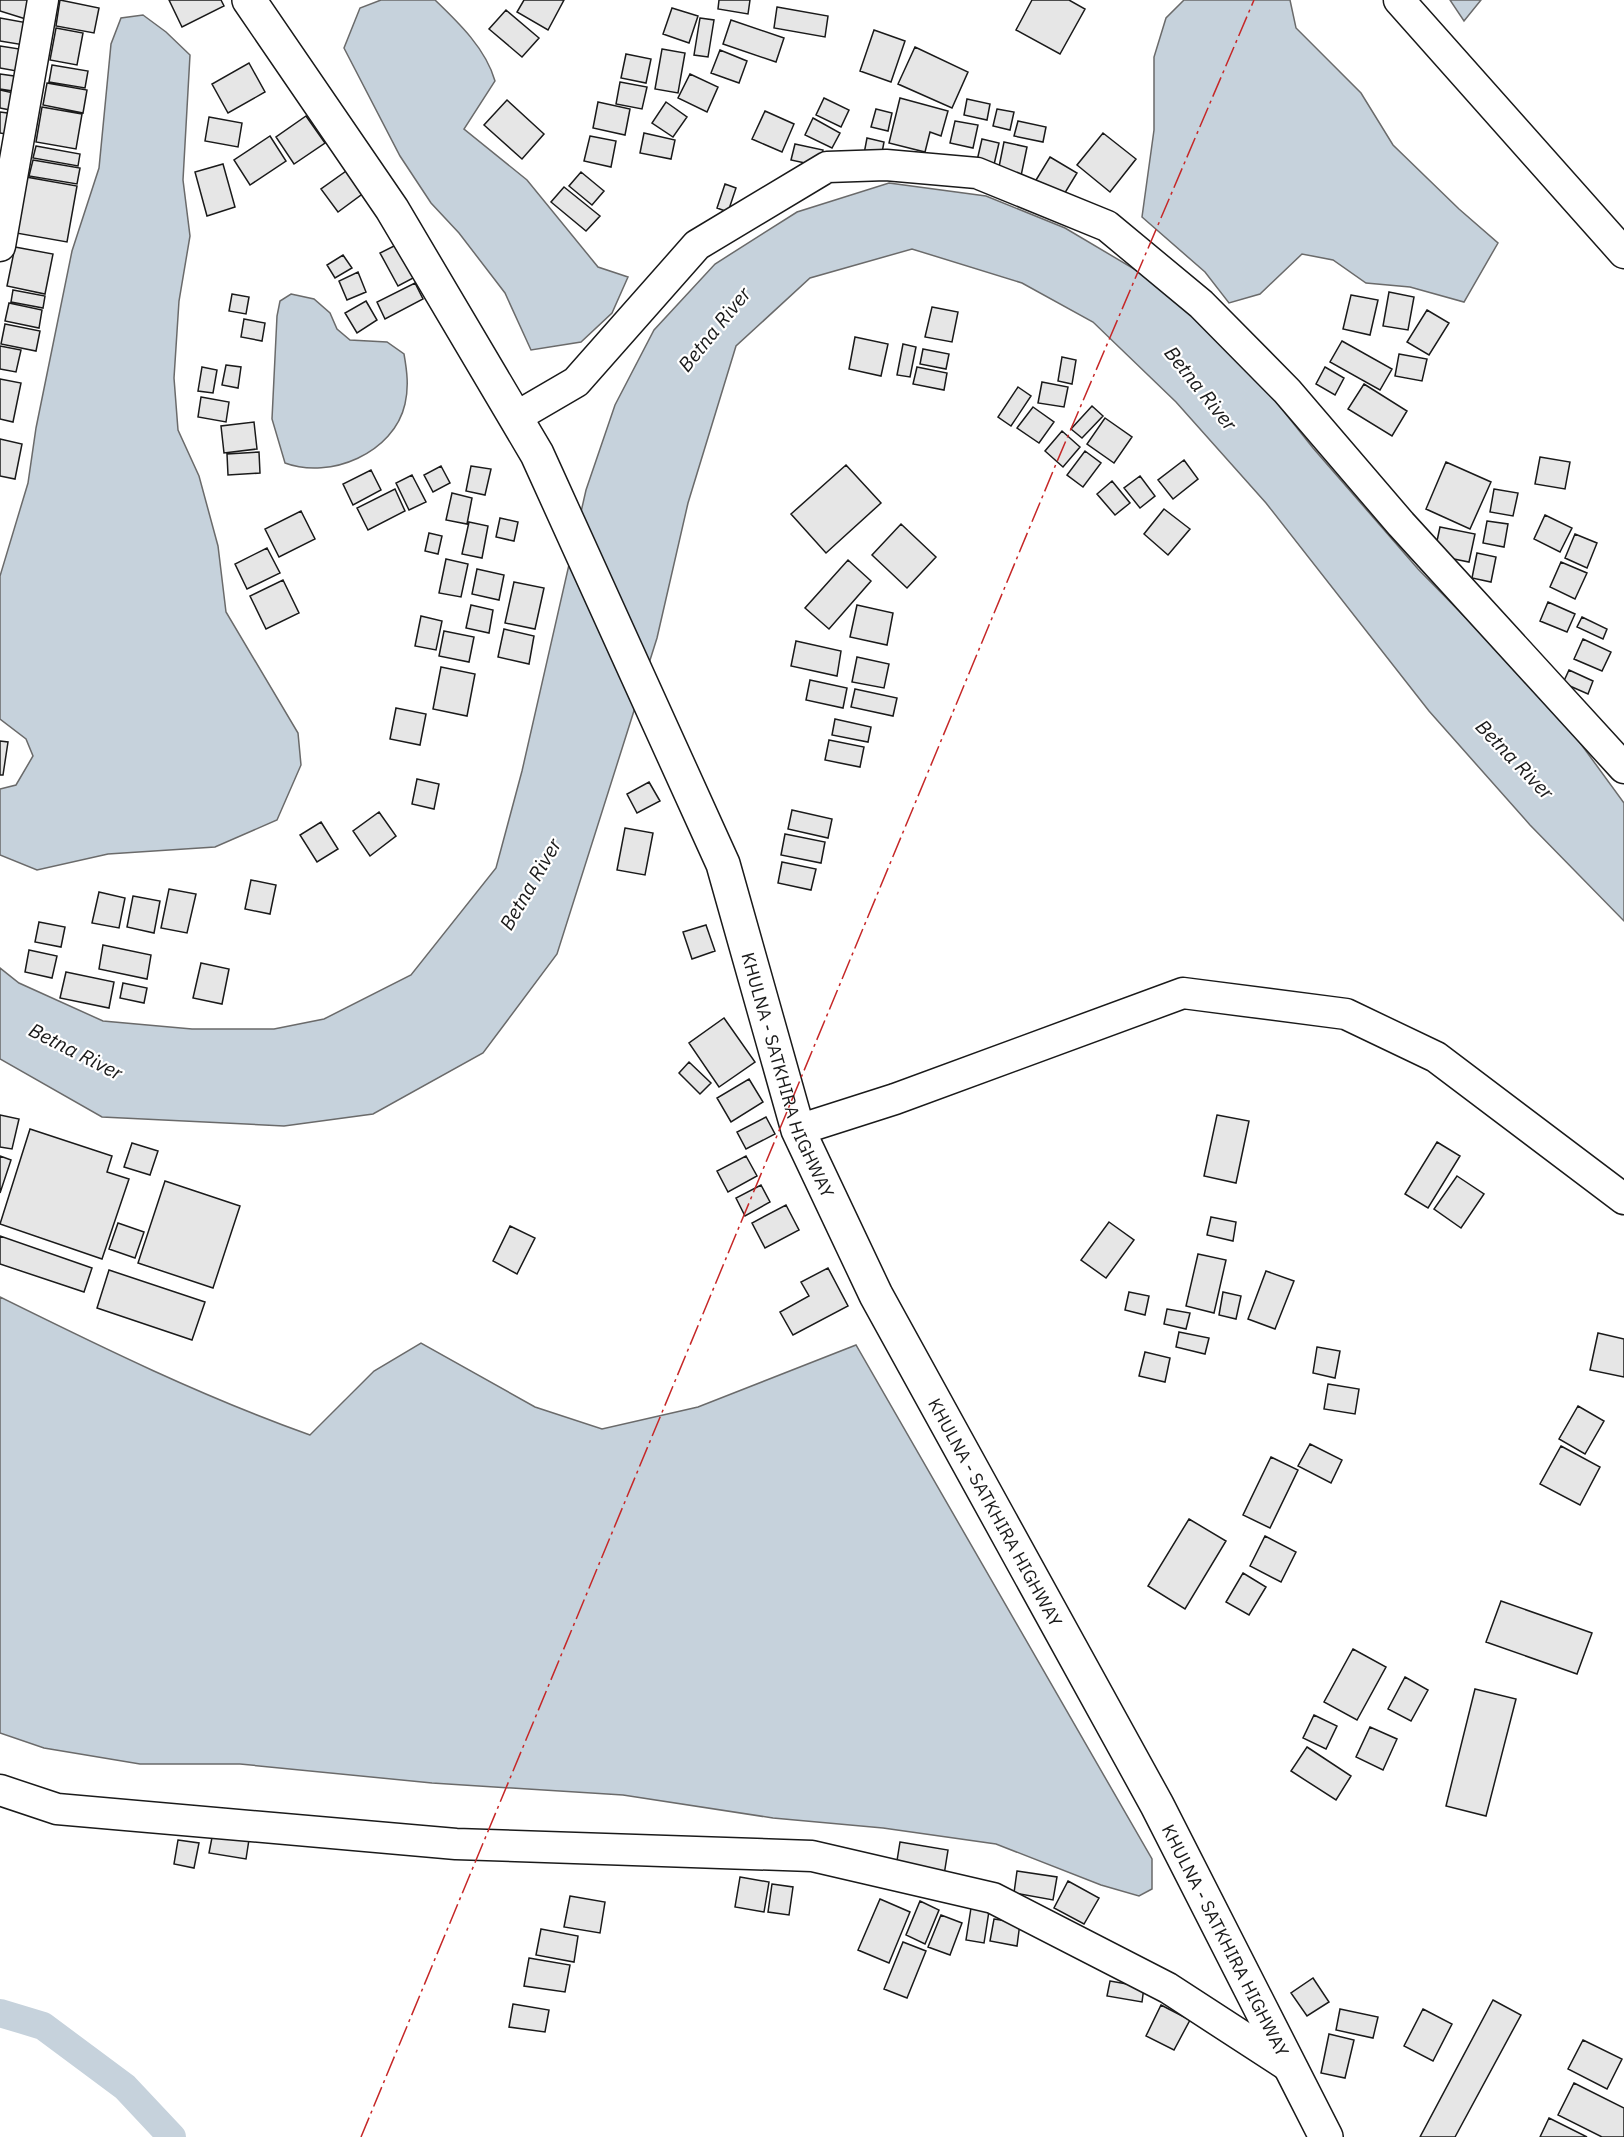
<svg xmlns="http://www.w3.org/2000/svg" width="1624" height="2137" font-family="'IBM Plex Sans',sans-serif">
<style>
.water{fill:#c6d2dc;stroke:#6a6a6a;stroke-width:1.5}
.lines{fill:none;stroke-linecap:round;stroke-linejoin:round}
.canal{stroke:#c6d2dc;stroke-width:28}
.building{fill:#e6e6e6;stroke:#1a1a1a;stroke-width:1.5}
.minor-casing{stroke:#1a1a1a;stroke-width:33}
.highway-casing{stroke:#1a1a1a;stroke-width:36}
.minor{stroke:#fff;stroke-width:30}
.highway{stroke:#fff;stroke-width:33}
.power{stroke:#c62828;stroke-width:1.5;stroke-dasharray:21 4.5 3 4.5;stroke-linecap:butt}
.labels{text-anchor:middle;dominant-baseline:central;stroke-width:4.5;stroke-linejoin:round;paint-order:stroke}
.street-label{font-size:18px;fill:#1a1a1a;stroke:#fff}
.water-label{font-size:20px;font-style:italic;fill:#1a1a1a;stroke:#fff}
</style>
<rect width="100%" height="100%" fill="#fff"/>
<!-- water -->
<path class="water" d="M381,0H435C459,23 486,49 495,81L464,129L527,180L598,267L628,277L612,313L581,342L531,350L505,293L459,233L431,203L400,156L344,48L360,8Z
M1184,0H1290L1296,28L1361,93L1393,145L1459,209L1498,243L1464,302L1410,287L1366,283L1333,260L1302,254L1260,294L1229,303L1205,272L1142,217L1154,130V57L1166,18Z
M1450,0H1481L1464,21Z
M143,15L166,32L190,55L183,180L190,236L179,301L174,378L178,430L199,476L218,546L226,612L298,733L301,765L277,820L215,847L108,854L37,870L0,855V789L16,785L33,756L26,739L0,719V576L28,483L36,428L72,251L99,168L111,44L121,18Z
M889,183L986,196L1065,228L1173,292L1238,354L1313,448L1418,569L1511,664L1578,740L1624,803V921L1530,825L1429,711L1266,503L1176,402L1093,322L1022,283L912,249L810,278L736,346L688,503L657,638L557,954L483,1053L373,1114L284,1126L102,1117L0,1059V968L19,983L103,1021L192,1029H274L324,1019L411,975L496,868L522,771L586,490L615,405L654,330L715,264L797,212Z
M291,294L314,299L330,313L337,329L350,340L387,342L404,354C407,371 409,387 405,404C394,453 330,480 285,463L272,419L277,316L280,301Z
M0,1297C101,1347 203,1397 310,1435L374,1371L421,1343L535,1407L602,1429L698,1407L856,1345L1152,1859V1889L1139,1896L1101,1885L996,1844L883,1828L773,1818L623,1795L432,1783L240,1764H140L44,1748L0,1733Z"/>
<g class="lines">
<!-- canal -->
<path class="canal" d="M0,2013L43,2026L125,2087L172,2137"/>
</g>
<!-- building -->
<path class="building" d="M0,0H35L29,20L0,11Z
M60,0L99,8L94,33L56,26Z
M169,0H221L224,6L182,27Z
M524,0H564L548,30L517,12Z
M719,0H750L748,14L718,9Z
M1032,0H1069L1085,9L1060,54L1016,30Z
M777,7L828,16L825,37L774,28Z
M672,8L698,16L689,43L663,34Z
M506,10L539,38L522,57L489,29Z
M0,18L28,23L24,45L0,41Z
M700,18L714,20L708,57L694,55Z
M731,20L784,38L776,62L723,44Z
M56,28L83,33L77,65L50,60Z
M874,30L905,41L891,82L860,71Z
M0,46L26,50L22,72L0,68Z
M915,47L968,72L952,108L898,84Z
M662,49L685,53L678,93L655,89Z
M720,50L747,61L739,83L711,73Z
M626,54L651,59L646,83L621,78Z
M249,63L265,92L228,113L212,84Z
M52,65L88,71L85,88L49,82Z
M0,74L21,77L19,92L0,89Z
M690,74L718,87L707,112L678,98Z
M620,82L647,87L642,109L616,104Z
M47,83L87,90L83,113L43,105Z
M0,90L18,94L15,111L0,108Z
M824,98L849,110L841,127L816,115Z
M900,98L948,111L941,136L930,132L925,152L889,143Z
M967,99L990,104L987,120L964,115Z
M507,100L544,134L522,159L484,125Z
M598,102L630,109L625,135L593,128Z
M666,102L687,117L673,137L652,123Z
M42,107L82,114L76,149L36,142Z
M876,109L892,113L888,131L871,127Z
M997,109L1014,112L1010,130L993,126Z
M765,111L794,124L782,152L752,139Z
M0,112L15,114L12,135L0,133Z
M306,116L325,143L294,164L276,137Z
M209,117L242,123L238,147L205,141Z
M813,118L840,133L832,148L805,135Z
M955,121L978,125L973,148L950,143Z
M1018,121L1046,127L1043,142L1014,136Z
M644,133L675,140L671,159L640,153Z
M1103,133L1136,159L1110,192L1077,165Z
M270,136L286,161L250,185L234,160Z
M590,136L616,141L611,167L584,161Z
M867,138L884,142L880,163L863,159Z
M982,139L999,143L993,169L976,165Z
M1004,142L1027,147L1021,176L998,172Z
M795,144L823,150L819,166L791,160Z
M36,146L80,154L78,166L33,158Z
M1050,157L1077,173L1060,201L1033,185Z
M33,160L80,168L77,184L29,176Z
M223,164L235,207L207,216L195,172Z
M349,169L365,192L338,212L321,189Z
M581,172L604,191L592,205L569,186Z
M26,177L77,186L67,242L16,233Z
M725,184L736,188L728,212L717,208Z
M564,187L600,216L586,231L551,202Z
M400,243L417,276L398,286L380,253Z
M15,247L53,254L45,294L7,286Z
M343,255L352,268L335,278L327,265Z
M358,272L366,292L347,300L339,281Z
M415,283L423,299L385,319L377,302Z
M13,290L45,296L43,308L11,302Z
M1389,292L1414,297L1408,330L1383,326Z
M232,294L249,297L246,314L229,311Z
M1351,295L1378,300L1370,335L1343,329Z
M366,301L377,320L357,333L345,313Z
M9,303L42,310L39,328L5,321Z
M932,307L958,312L952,342L925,337Z
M1427,310L1449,323L1429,355L1407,342Z
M244,319L265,323L262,341L241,337Z
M5,324L40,331L36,351L1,344Z
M855,337L888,344L881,376L849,369Z
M1342,341L1392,369L1380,390L1330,362Z
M903,344L916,347L910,377L897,375Z
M0,346L21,350L16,372L0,369Z
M923,349L949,354L946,369L920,364Z
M1399,354L1427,359L1422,381L1395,376Z
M1062,357L1076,360L1072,384L1058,381Z
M226,365L241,367L238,388L222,385Z
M202,367L217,370L213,393L198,391Z
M917,367L947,373L944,390L913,384Z
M1325,367L1344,378L1335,395L1316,384Z
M0,379L21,383L13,422L0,419Z
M1042,382L1068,387L1064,407L1038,403Z
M1364,384L1407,411L1392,436L1348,409Z
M1018,387L1031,396L1011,426L998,417Z
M201,397L229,402L226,422L198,417Z
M1092,406L1103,416L1082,438L1071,429Z
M1033,407L1054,422L1039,443L1017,428Z
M1105,418L1132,437L1114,463L1087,444Z
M254,422L257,449L224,453L221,426Z
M1062,431L1080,447L1063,467L1045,451Z
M0,439L22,444L15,479L0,476Z
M1085,451L1101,463L1083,487L1067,475Z
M259,452L260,473L228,475L227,454Z
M1540,457L1570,462L1565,489L1535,484Z
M1184,460L1198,479L1173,499L1158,480Z
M1446,462L1491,482L1470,529L1426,509Z
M846,465L881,503L826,553L791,514Z
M441,466L450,483L433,492L424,475Z
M471,466L491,469L485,495L466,491Z
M371,470L381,490L353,505L343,484Z
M412,475L426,502L409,510L396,483Z
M1140,476L1155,496L1140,508L1124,488Z
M1112,481L1130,503L1115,515L1097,494Z
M395,489L405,511L368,530L357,508Z
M1494,489L1518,493L1513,516L1490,512Z
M452,493L472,498L467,524L446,520Z
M1164,509L1190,529L1168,555L1144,534Z
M301,511L315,539L279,557L265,529Z
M1545,515L1572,528L1560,552L1534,539Z
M500,518L518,522L514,541L496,537Z
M1487,521L1508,524L1504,547L1483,543Z
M469,522L488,526L482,558L462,554Z
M901,524L936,557L907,588L872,555Z
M1440,527L1475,534L1469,562L1434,555Z
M429,533L442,536L438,554L425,551Z
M1575,534L1597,543L1587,568L1565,558Z
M267,548L280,573L247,589L235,564Z
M1477,553L1496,557L1491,582L1472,578Z
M446,559L468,564L461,597L439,593Z
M848,560L871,581L829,629L805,608Z
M1561,562L1587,573L1575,599L1550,587Z
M477,569L504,575L499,600L472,594Z
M283,580L299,613L266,629L250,596Z
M514,582L544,588L535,629L505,623Z
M1548,602L1575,614L1567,632L1540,621Z
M471,605L493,610L489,633L466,628Z
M857,605L893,613L887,645L850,637Z
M421,616L442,621L436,650L415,646Z
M1582,617L1607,629L1603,639L1577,627Z
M504,629L534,636L529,664L498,657Z
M444,631L474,637L469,662L439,656Z
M1583,639L1611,652L1602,671L1574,659Z
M796,641L841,651L837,676L791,666Z
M857,657L889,664L884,688L852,682Z
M441,667L475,674L467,716L433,709Z
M1569,670L1593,681L1588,694L1563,683Z
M810,680L847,688L843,708L806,700Z
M855,689L897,698L893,716L851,707Z
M396,708L426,714L420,745L390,739Z
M835,719L871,727L868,742L832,735Z
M829,740L864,747L860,767L825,760Z
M0,741L8,742L3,775H0Z
M417,779L439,784L434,809L412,804Z
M649,782L660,801L637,813L627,794Z
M792,810L832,819L828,838L788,829Z
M379,812L396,836L370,856L353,831Z
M321,822L338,849L317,862L300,835Z
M625,828L653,833L645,875L617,870Z
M785,834L825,842L821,863L781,855Z
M782,862L816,869L811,890L778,883Z
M251,880L276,885L270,914L245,909Z
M169,889L196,894L187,933L161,928Z
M99,892L125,898L119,928L92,923Z
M133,896L160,901L154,933L127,927Z
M39,922L65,927L61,947L35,942Z
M706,925L715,951L692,959L683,932Z
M103,945L151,955L147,979L99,969Z
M29,950L57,956L52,978L25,972Z
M201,963L229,969L222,1004L193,998Z
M66,972L114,982L109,1008L60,998Z
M123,983L147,988L144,1003L120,998Z
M724,1018L755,1062L719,1087L689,1043Z
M689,1062L711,1083L700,1094L679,1073Z
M749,1079L763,1102L731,1122L717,1098Z
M0,1115L19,1119L12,1149L0,1147Z
M1217,1115L1249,1121L1236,1183L1204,1176Z
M766,1117L775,1134L746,1149L737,1132Z
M30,1129L112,1156L107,1172L129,1179L102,1259L0,1224Z
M1437,1142L1460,1156L1428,1208L1405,1194Z
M132,1143L158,1151L150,1175L124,1167Z
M0,1156L11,1160L0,1193Z
M746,1156L757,1176L728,1192L717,1171Z
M1457,1176L1484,1194L1461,1228L1434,1209Z
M165,1181L240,1206L213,1288L138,1263Z
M761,1185L770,1202L745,1216L736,1198Z
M786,1205L799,1230L765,1248L752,1223Z
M1211,1217L1236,1222L1233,1241L1207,1235Z
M1109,1222L1134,1240L1106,1278L1081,1260Z
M118,1223L144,1232L135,1258L109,1249Z
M510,1226L535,1238L517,1274L493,1261Z
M0,1236L92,1268L84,1292L0,1264Z
M1198,1254L1226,1260L1214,1313L1186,1306Z
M828,1268L848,1306L793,1335L780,1312L809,1296L801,1282Z
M109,1270L205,1302L192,1340L97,1308Z
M1266,1271L1294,1281L1275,1329L1248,1319Z
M1129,1292L1149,1296L1145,1315L1125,1310Z
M1223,1292L1241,1296L1236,1319L1219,1315Z
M1167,1309L1190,1313L1186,1329L1164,1324Z
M1179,1332L1209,1338L1205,1354L1176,1347Z
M1598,1333L1624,1339V1377L1590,1370Z
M1317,1347L1340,1351L1335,1378L1313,1373Z
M1145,1352L1170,1358L1165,1382L1139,1376Z
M1328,1384L1359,1389L1355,1414L1324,1409Z
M1578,1406L1604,1421L1585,1454L1559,1439Z
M1310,1444L1342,1460L1331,1483L1298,1466Z
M1561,1446L1600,1467L1580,1505L1540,1484Z
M1271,1457L1298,1470L1270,1528L1243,1515Z
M1189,1519L1226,1541L1185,1609L1148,1586Z
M1265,1536L1296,1552L1281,1582L1250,1566Z
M1243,1573L1266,1587L1249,1615L1226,1602Z
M1501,1601L1592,1633L1577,1674L1486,1642Z
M1353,1649L1386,1667L1357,1720L1324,1702Z
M1405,1677L1428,1690L1411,1721L1388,1709Z
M1475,1689L1516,1699L1486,1816L1446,1806Z
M1314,1715L1337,1726L1326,1749L1303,1738Z
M1370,1727L1397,1739L1383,1770L1356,1757Z
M1307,1747L1351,1776L1336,1800L1291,1771Z
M214,1827L250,1833L246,1859L209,1853Z
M178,1840L199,1843L194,1868L174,1864Z
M900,1842L948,1850L944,1875L896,1867Z
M1017,1871L1057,1877L1053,1900L1014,1893Z
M740,1877L769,1882L764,1912L735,1907Z
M1068,1881L1099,1898L1084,1924L1054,1908Z
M772,1884L793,1887L789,1915L768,1912Z
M570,1896L605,1902L600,1933L564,1927Z
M880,1899L910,1912L889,1963L858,1950Z
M920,1901L939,1910L925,1944L906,1935Z
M971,1908L989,1911L984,1943L966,1940Z
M941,1915L962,1923L950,1955L928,1947Z
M994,1919L1020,1923L1017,1946L990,1941Z
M541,1929L578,1936L574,1962L536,1955Z
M903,1942L926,1951L907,1998L884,1989Z
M529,1958L570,1965L565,1992L524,1986Z
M1313,1978L1329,2002L1307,2016L1291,1993Z
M1110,1981L1144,1987L1142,2002L1107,1996Z
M1493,2000L1521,2015L1455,2137H1420Z
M513,2004L549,2010L545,2032L509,2027Z
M1161,2005L1190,2020L1174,2050L1146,2036Z
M1340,2009L1378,2017L1373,2038L1336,2030Z
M1423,2009L1452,2024L1433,2061L1404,2046Z
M1329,2034L1354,2040L1345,2078L1321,2073Z
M1583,2040L1622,2059L1607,2089L1568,2069Z
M1574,2083L1624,2108V2137H1602L1558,2115Z
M1549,2118L1587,2137H1540Z"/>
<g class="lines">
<defs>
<path id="minor" d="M1399,0L1624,253
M0,246L43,0
M516,417L576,382L697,245L827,167L886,165L977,173L1107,226L1201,304L1287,391L1401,524L1624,768
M798,1130L895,1099L1183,993L1346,1014L1436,1057L1624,1199
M0,1790L57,1809L456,1844L812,1856L993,1898L1168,1988L1291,2068"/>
<g id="highway">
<path id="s1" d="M249,0L392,209L537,454L723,864L798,1130L876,1295L1157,1805L1326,2137"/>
</g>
</defs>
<!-- minor casing -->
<use href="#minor" class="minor-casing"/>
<!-- highway casing -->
<use href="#highway" class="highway-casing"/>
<!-- minor -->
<use href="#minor" class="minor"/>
<!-- highway -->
<use href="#highway" class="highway"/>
<!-- power -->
<path class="power" d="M361,2137L1056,464L1254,0"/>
</g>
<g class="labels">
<!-- street labels -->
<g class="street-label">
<text stroke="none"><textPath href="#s1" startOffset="1209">KHULNA - SATKHIRA HIGHWAY</textPath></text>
<text stroke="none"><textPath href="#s1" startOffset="1695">KHULNA - SATKHIRA HIGHWAY</textPath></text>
<text stroke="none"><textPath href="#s1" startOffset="2181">KHULNA - SATKHIRA HIGHWAY</textPath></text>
</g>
<!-- water labels -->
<g class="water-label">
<text transform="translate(714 329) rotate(-51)">Betna River</text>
<text transform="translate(1201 388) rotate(51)">Betna River</text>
<text transform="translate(1515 759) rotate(46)">Betna River</text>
<text transform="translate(530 884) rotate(-60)">Betna River</text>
<text transform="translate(76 1051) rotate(27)">Betna River</text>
</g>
</g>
</svg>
